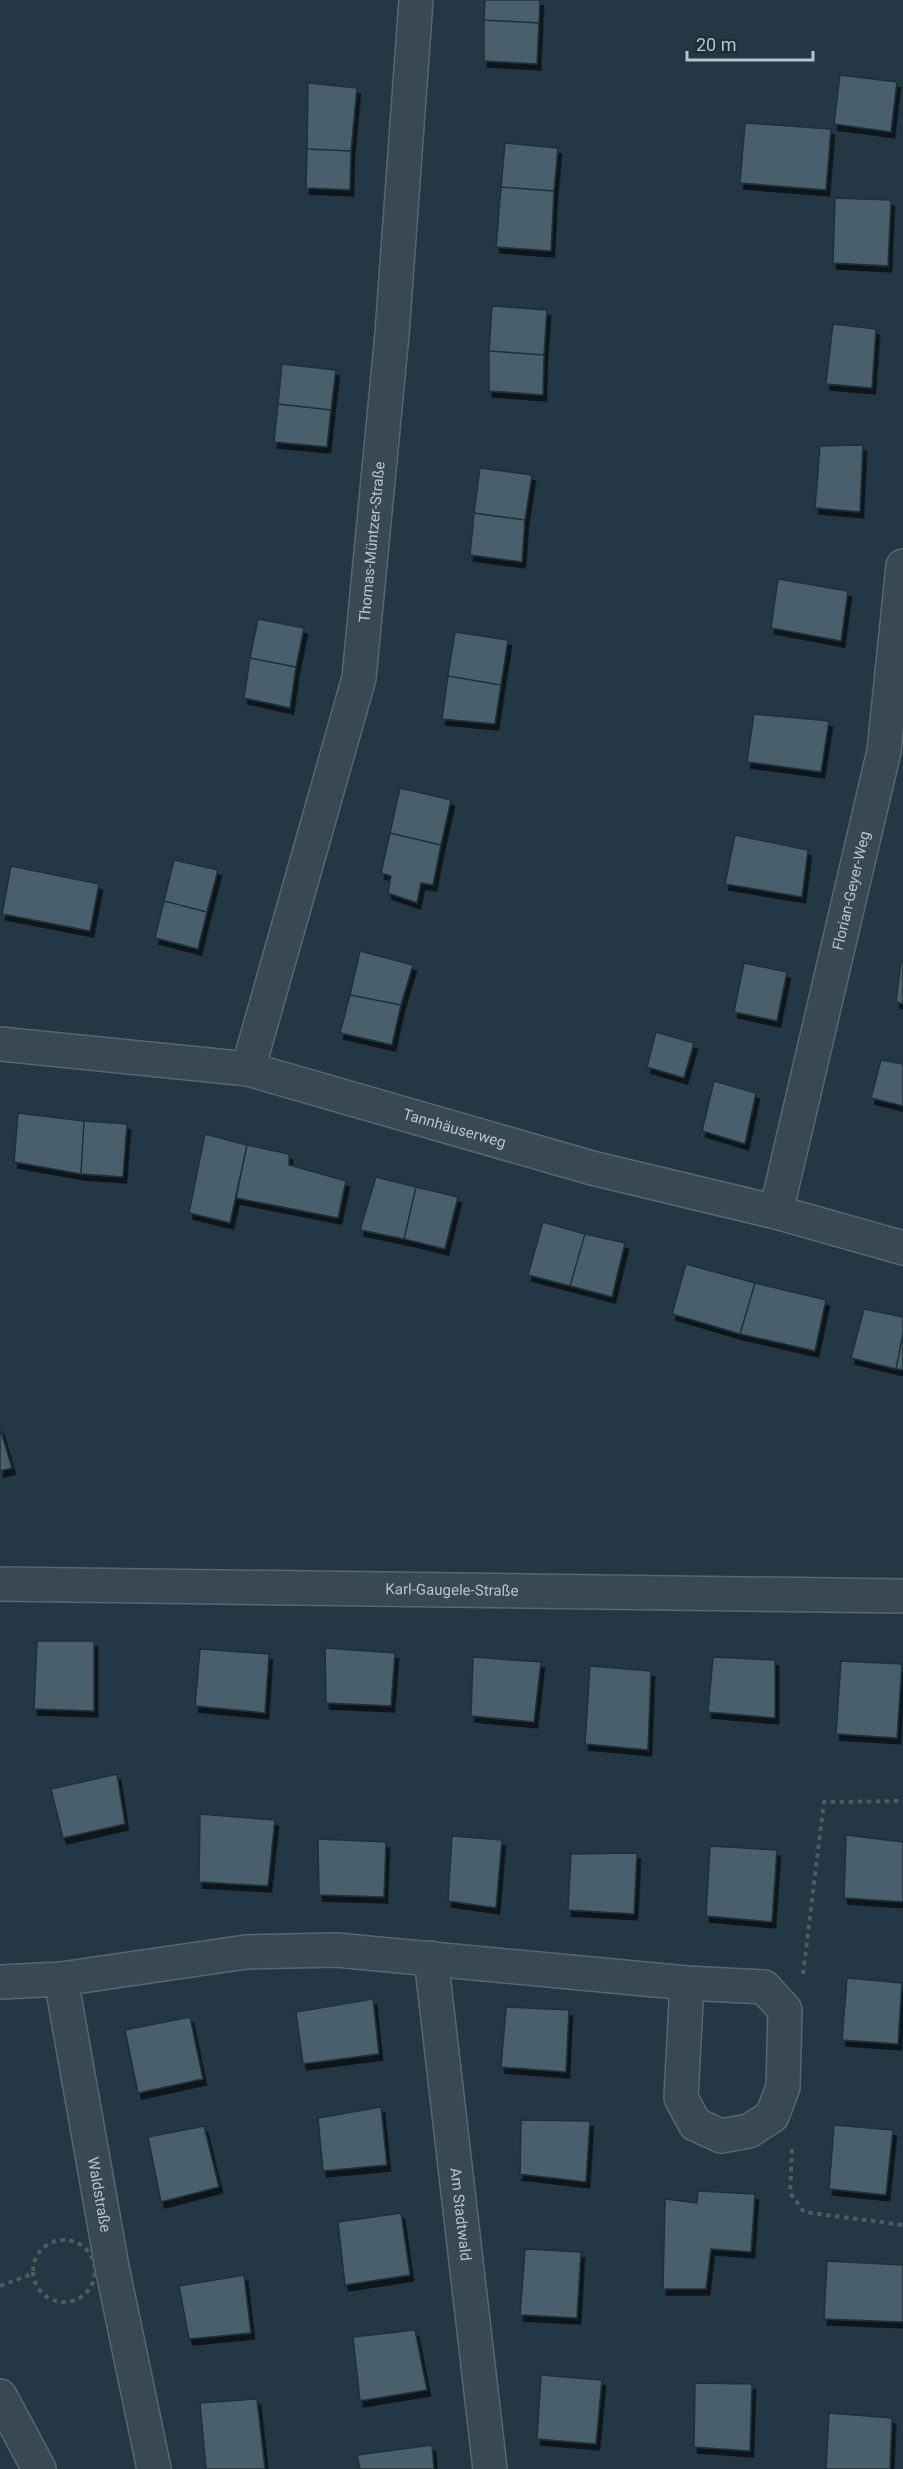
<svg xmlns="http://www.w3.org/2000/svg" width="903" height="2469" font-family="Roboto,sans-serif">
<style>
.building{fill:#49606c;stroke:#1f303b;stroke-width:1.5;filter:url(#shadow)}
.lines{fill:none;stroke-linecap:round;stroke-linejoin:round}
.minor-casing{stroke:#566771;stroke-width:36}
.path{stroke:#44615e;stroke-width:4;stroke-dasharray:4.5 4.5;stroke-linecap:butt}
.minor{stroke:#384953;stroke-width:33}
.labels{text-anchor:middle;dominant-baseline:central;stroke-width:4.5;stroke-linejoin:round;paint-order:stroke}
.street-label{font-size:15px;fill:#b5c4cd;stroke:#1d2e39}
</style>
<defs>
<filter id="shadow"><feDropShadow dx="3.5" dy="6" stdDeviation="0" flood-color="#0009"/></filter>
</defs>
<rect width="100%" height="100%" fill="#233844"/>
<!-- building -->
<path class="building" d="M485,0H540L539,23L484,20Z
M484,20L539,23L537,64L484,61Z
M840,75L897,82L891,132L834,124Z
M308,83L357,88L351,151L307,149Z
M745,123L831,129L826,190L740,183Z
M505,143L558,148L554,191L501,187Z
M307,149L351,151L350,190L306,188Z
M501,187L554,191L551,251L496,247Z
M835,198L891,200L888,266L833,263Z
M492,306L547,310L544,355L489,351Z
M833,324L876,329L872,388L826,384Z
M489,351L544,355L543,395L489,391Z
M282,364L336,370L331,410L278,404Z
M278,404L331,410L327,447L274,442Z
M863,445L860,512L815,508L820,446Z
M480,468L532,475L525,520L474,513Z
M474,513L525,520L522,562L470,555Z
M778,579L848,591L841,641L771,628Z
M258,619L304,628L296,667L250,658Z
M455,632L508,640L501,685L448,676Z
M250,658L296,667L290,708L244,698Z
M448,676L501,685L495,724L442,719Z
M754,714L829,721L821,772L747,762Z
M400,788L451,800L441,845L390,833Z
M390,833L441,845L433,885L421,883L417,903L388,893L391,876L381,873Z
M735,835L808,850L802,897L725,884Z
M174,860L218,870L207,912L164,901Z
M11,866L99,884L90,931L2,914Z
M164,901L207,912L198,949L155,938Z
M360,951L413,965L401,1005L350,995Z
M901,961H903V1004L896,1002Z
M744,963L787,972L777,1021L734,1012Z
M350,995L401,1005L392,1045L340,1033Z
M656,1032L694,1043L684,1078L647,1067Z
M881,1060L903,1064V1106L871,1098Z
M714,1081L756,1093L745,1144L702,1131Z
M18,1113L84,1121L81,1174L14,1162Z
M84,1121L127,1124L123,1177L81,1174Z
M205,1134L247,1145L230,1223L189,1213Z
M247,1145L289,1154V1165L346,1181L338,1218L236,1198Z
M376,1177L416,1187L404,1239L360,1230Z
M416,1187L458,1197L445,1249L404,1239Z
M543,1222L585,1234L570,1286L528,1275Z
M585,1234L625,1243L612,1297L570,1286Z
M686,1264L755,1283L740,1334L672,1314Z
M755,1283L826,1300L815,1351L740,1334Z
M864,1309L903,1317V1333L896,1369L851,1358Z
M903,1333V1370L896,1369Z
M0,1428L12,1468L0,1471Z
M37,1641H94V1711L34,1709Z
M325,1648L395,1653L391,1706L326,1703Z
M200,1649L269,1654L265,1713L195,1706Z
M473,1657L541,1662L534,1722L471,1716Z
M713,1657L775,1660V1718L708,1712Z
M841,1661L902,1664L897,1738L836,1734Z
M590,1666L651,1671L648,1750L585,1744Z
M117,1774L125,1824L63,1838L51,1789Z
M200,1814L275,1820L268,1886L199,1882Z
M846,1835L903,1842V1902L844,1898Z
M452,1836L502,1840L496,1908L448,1901Z
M318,1839L386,1842L384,1897L319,1895Z
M710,1846L777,1850L772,1922L706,1916Z
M637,1853L634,1914L568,1910L571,1854Z
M847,1978L902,1983L898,2044L842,2040Z
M373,1999L379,2054L303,2064L296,2012Z
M506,2007L569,2010L566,2072L501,2067Z
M190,2017L203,2079L138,2093L125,2030Z
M381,2107L387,2165L323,2171L318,2118Z
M521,2120L590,2121L586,2182L518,2174L520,2173Z
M834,2125L893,2130L886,2195L829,2189Z
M204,2126L219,2187L161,2202L148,2137Z
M698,2191L755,2194L751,2252L711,2249L706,2289H663L665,2199L697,2203Z
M401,2213L410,2275L345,2285L338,2222Z
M525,2249L581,2252L577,2318L520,2315Z
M827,2261L903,2265V2322L824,2319Z
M244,2275L251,2333L189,2339L179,2286Z
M415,2330L427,2390L360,2401L353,2337Z
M541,2375L602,2380L596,2444L537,2439Z
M695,2383L752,2384L750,2451L694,2447Z
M257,2399L265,2469H206L200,2403Z
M829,2413L892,2418L890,2469H826Z
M432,2445L434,2469H360L357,2455Z"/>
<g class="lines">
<defs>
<g id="minor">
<path id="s1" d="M0,1044L248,1069L592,1168L776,1212L903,1248"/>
<path id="s2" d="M248,1069L359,678L392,334L416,0"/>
<path id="s3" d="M776,1212L884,751L903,566"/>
<path id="s4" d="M0,1584L903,1596"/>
<path id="s5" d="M431,1958L490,2469"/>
<path d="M61,1979L246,1952L336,1950L687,1983L681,2098L695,2124L721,2136L749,2131L772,2116L783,2087L785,2010L764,1987L687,1983"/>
<path id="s6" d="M0,1982L61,1979L112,2267L154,2469"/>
<path d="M0,2396L39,2469"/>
</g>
</defs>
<!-- minor casing -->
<use href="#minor" class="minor-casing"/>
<!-- path -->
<path class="path" d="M803,1974L824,1802L903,1801
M792,2149L790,2193L804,2212L903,2225
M33 2271a31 31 0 1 1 62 0a31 31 0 1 1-62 0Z
M0,2286L32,2274"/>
<!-- minor -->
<use href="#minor" class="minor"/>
</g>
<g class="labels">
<!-- street labels -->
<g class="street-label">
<text stroke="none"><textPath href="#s2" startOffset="543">Thomas-Müntzer-Straße</textPath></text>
<text stroke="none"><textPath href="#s3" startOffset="330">Florian-Geyer-Weg</textPath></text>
<text stroke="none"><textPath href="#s1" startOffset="464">Tannhäuserweg</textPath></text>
<text stroke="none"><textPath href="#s4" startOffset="452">Karl-Gaugele-Straße</textPath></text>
<text stroke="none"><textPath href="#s6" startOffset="280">Waldstraße</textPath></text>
<text stroke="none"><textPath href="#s5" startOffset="258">Am Stadtwald</textPath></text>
</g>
</g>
<!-- scale -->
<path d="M687 51v9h126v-9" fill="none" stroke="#b5c4cd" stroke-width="3"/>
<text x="696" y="51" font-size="18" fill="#b5c4cd" stroke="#1d2e39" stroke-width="4.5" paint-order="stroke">20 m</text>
</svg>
